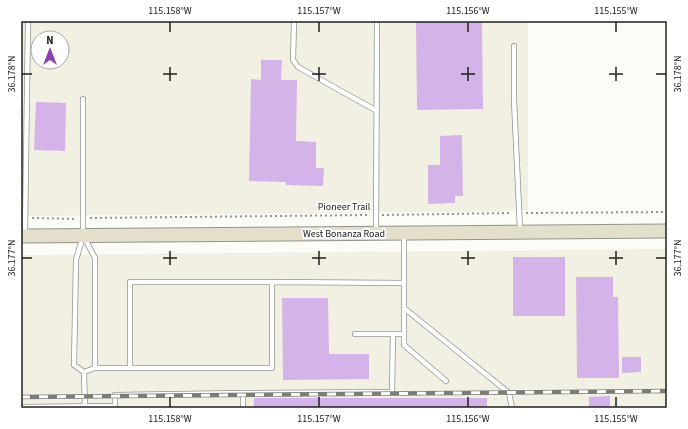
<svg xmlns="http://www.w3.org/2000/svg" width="688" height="429" font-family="'Source Sans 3',sans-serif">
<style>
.built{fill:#f2f0e3;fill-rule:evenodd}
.building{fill:#d4b3e8}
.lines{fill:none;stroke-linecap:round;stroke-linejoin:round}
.service-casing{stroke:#94938f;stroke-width:6}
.secondary-casing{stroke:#94938f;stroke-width:15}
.path{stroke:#939390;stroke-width:2;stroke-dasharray:2 3;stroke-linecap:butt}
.service{stroke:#fff;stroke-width:4.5}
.secondary{stroke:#e3dfca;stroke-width:13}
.rail-casing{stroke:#7b7b78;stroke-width:4.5}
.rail{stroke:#fff;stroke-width:3;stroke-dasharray:9;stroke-linecap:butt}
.ticks{fill:none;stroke:#21211f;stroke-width:1.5}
.labels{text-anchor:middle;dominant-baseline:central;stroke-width:4;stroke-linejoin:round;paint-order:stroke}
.street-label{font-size:10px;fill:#21211f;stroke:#fff}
.neatline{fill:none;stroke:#21211f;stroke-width:1.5}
.ticks-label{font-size:10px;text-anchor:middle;fill:#21211f}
</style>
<rect width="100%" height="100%" fill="#fcfcf7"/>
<!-- built -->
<path class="built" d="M21,21H528V211L21,216ZM38,38H62V62H38Z
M667,249V408H21V255Z"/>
<!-- building -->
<path class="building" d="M416,21H482L483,109L417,110Z
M261,60H282L281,80H297L296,141L316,142V168H324L323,186L286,185V182L249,181L251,79L261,80Z
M36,102L66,103L65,151L34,150Z
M462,135L463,196H455V203L428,204V165H440V136Z
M513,257H565V316H513Z
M576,277H613V297H618L619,378H577Z
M282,298H328L329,354H369V379L283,380Z
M622,357H641V372L622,373Z
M610,396V408H589V397Z
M254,398H487V408H254Z"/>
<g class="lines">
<defs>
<path id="service" d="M294,21L293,60L298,67L377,111
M514,46V100L520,230
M83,99V236L76,260L74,365L84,372
M376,232C376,161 377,91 377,21
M25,234L28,21
M404,235V345L446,381
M272,282L404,283
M404,308L509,393L512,408
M355,334H404
M95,368H272V282H130V368
M84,372L95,368V258L84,237
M84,372L85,408
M115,406V395L243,393
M21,407L115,406V408
M243,408V393L392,392L393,334"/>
<path id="secondary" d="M21,236L667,231"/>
</defs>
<!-- service casing -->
<use href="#service" class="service-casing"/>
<!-- secondary casing -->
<use href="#secondary" class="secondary-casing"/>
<!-- path -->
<path class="path" d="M526,213L667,212
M382,215L512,213
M32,218L76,219
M90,218L370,215"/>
<!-- service -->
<use href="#service" class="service"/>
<!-- secondary -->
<use href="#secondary" class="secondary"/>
<defs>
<path id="rail" d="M21,397L667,391"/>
</defs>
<!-- rail casing -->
<use href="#rail" class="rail-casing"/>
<!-- rail -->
<use href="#rail" class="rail"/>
</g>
<!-- ticks -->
<path class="ticks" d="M170,22V32M319,22V32M468,22V32M616,22V32M170,67V81M319,67V81M468,67V81M616,67V81M22,74H32M163,74H177M312,74H326M461,74H475M609,74H623M656,74H666M170,251V265M319,251V265M468,251V265M616,251V265M22,258H32M163,258H177M312,258H326M461,258H475M609,258H623M656,258H666M170,397V407M319,397V407M468,397V407M616,397V407"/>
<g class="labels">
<!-- street labels -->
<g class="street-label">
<text x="344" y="207">Pioneer Trail</text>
<text x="344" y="234">West Bonanza Road</text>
</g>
</g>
<!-- border -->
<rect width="688" height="429" fill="none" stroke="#ffffff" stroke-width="44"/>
<!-- north arrow -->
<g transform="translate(50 50)"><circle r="19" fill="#ffffff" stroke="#a6a6a5"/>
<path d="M0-3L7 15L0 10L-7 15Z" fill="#8b40b1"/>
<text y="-6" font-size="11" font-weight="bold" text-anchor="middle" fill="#21211f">N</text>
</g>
<rect x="22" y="22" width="644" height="385" class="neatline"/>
<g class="ticks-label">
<text x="170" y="14">115.158°W</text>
<text x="319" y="14">115.157°W</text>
<text x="468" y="14">115.156°W</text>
<text x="616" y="14">115.155°W</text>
<text transform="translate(11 74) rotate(-90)" y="4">36.178°N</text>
<text transform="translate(677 74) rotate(-90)" y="4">36.178°N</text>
<text transform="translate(11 258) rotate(-90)" y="4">36.177°N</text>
<text transform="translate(677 258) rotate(-90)" y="4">36.177°N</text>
<text x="170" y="422">115.158°W</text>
<text x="319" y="422">115.157°W</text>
<text x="468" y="422">115.156°W</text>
<text x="616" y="422">115.155°W</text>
</g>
</svg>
